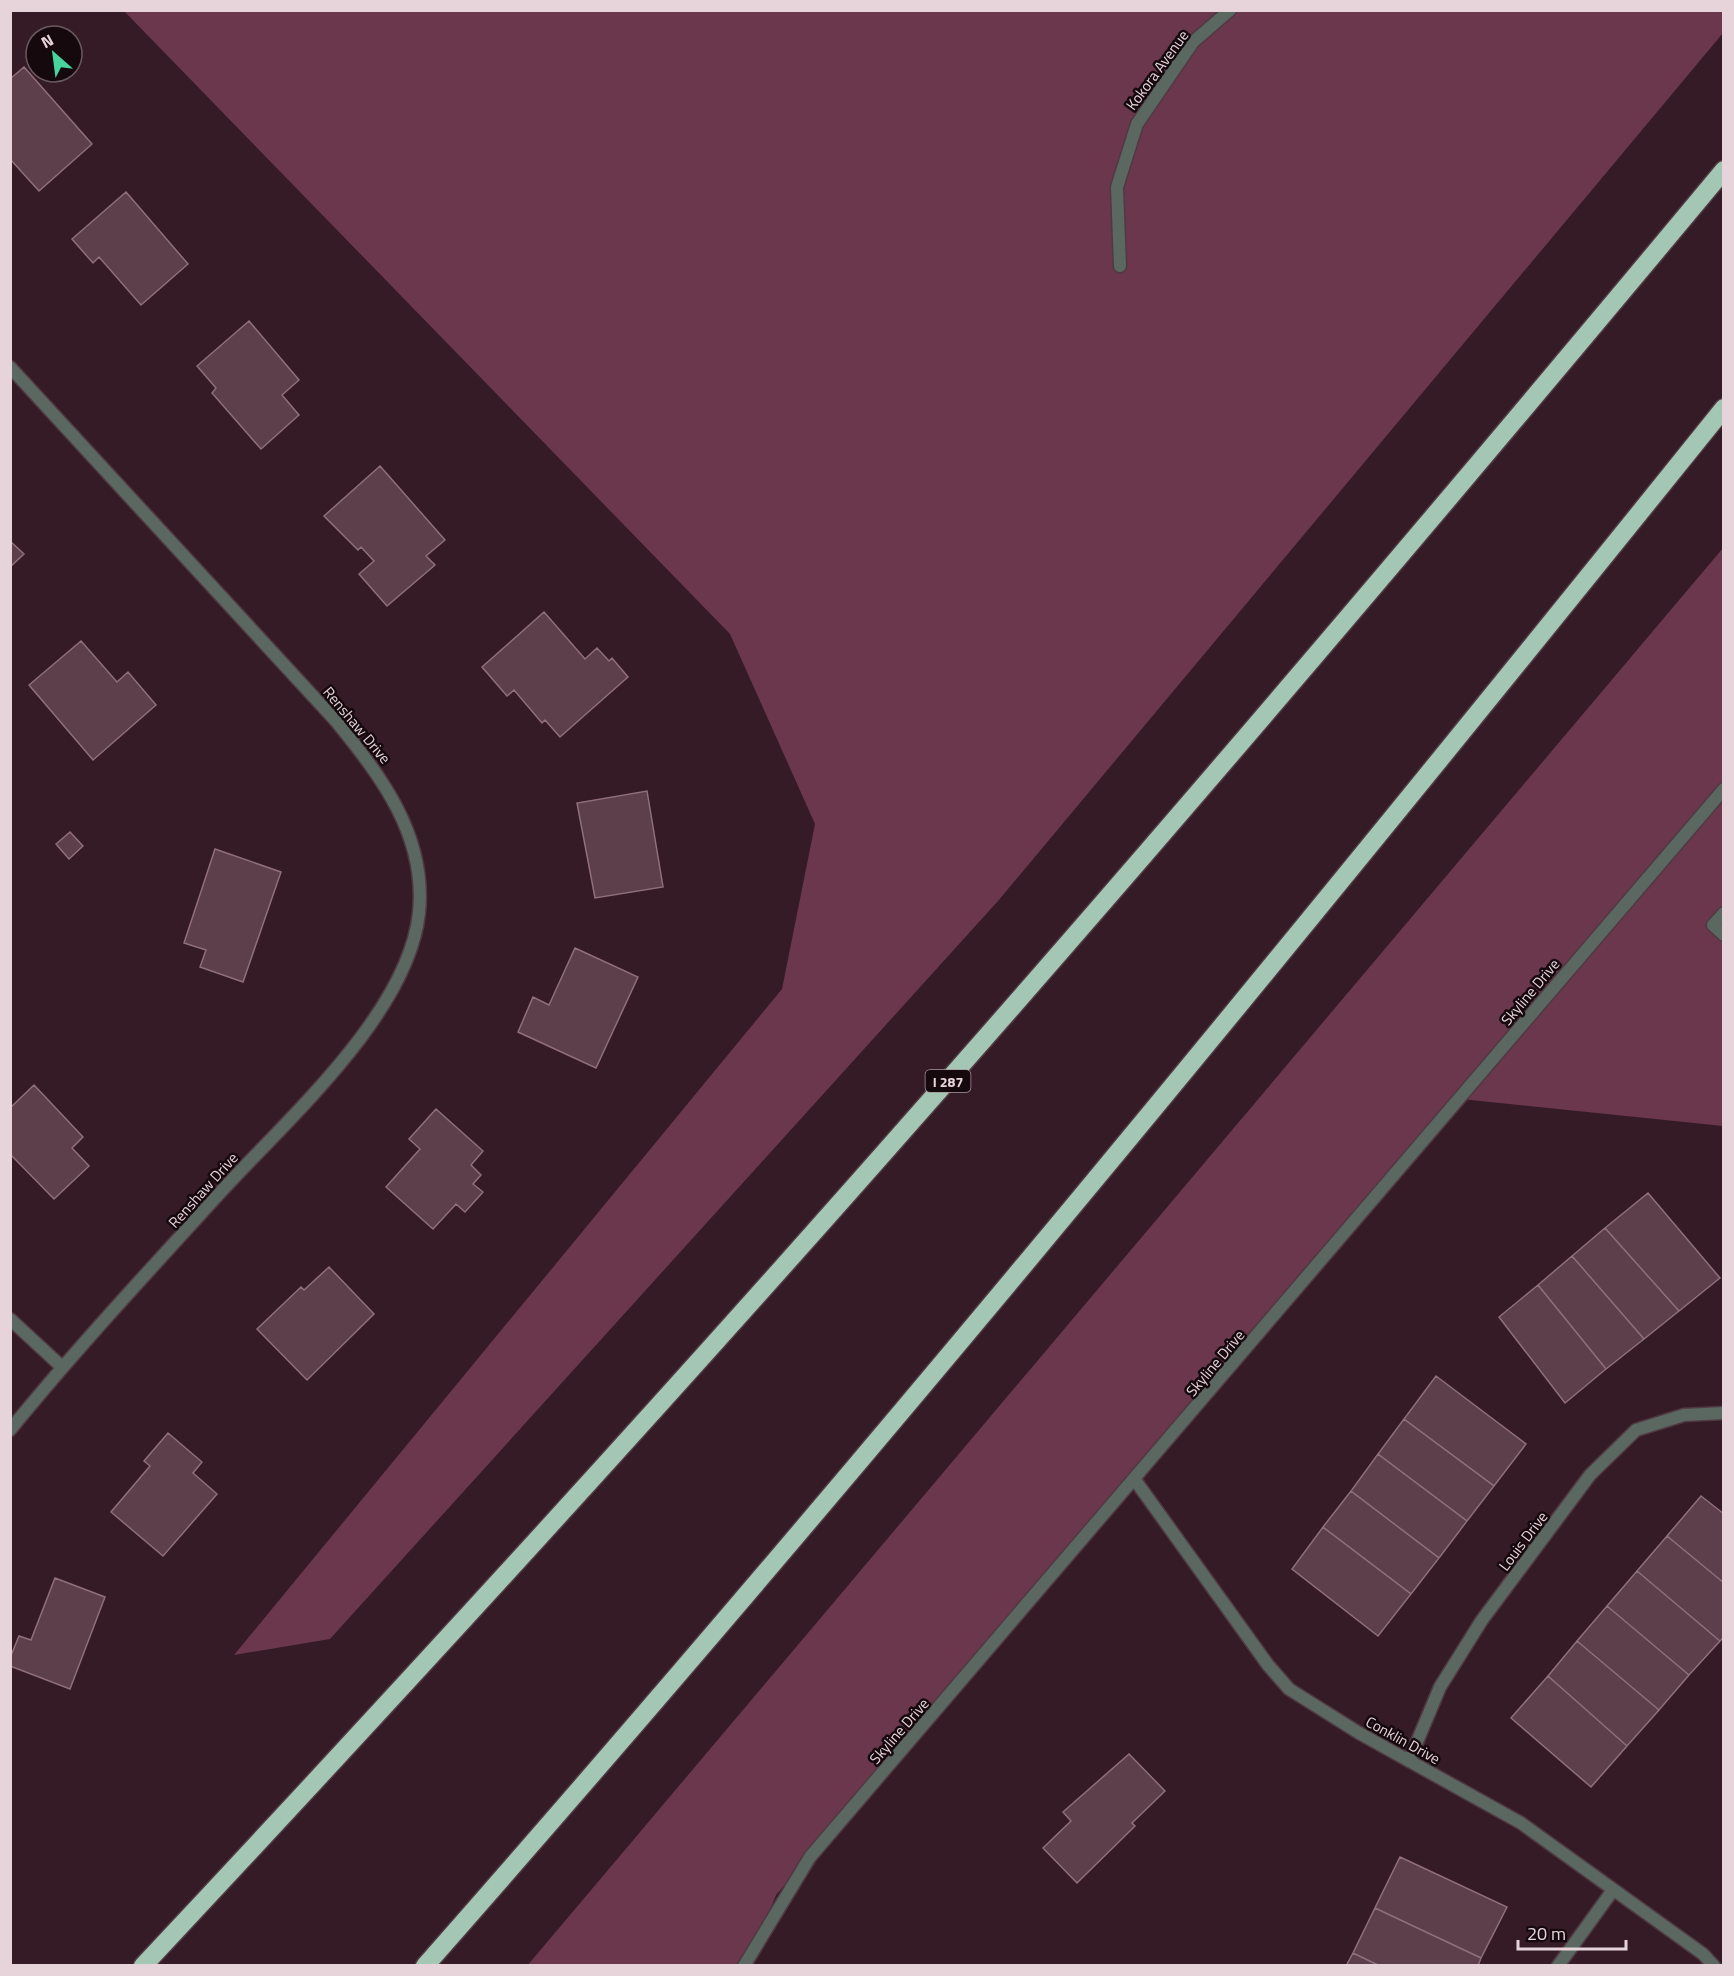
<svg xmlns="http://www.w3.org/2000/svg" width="1734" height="1976" font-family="'Titillium Web',sans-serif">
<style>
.green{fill:#6a374c}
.building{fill:#5c3f4b;stroke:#8f6f7b;stroke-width:1.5}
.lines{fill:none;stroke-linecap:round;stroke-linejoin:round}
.lane-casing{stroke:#513943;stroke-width:15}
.street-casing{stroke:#513943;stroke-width:15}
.highway-casing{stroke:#513943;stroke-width:21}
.lane{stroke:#5a6861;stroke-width:12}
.street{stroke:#5a6861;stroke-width:12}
.highway{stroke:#a4c6b5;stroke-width:18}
.labels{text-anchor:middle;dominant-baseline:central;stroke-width:5;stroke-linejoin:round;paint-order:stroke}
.shield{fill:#15090e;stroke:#a7979d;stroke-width:1.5}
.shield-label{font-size:14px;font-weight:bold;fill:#e6d4da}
.street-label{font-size:15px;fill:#e6d4da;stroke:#15090e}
</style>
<rect width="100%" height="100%" fill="#351b26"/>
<!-- green -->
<path class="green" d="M124,11H1723V33L998,901L330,1639L234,1655L782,989L815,824L730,634Z
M1723,548V1126L1461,1099L776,1895L748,1965L527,1966Z"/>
<!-- building -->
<path class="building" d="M24,67L92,144L39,191L10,159V79Z
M126,192L188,264L141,305L99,257L93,263L72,239Z
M249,321L299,380L282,395L299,415L261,449L212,393L216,388L197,366Z
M380,466L445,540L426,556L435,565L387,606L359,574L374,561L361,547L358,550L324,516Z
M10,541L24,554L10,567Z
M544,612L585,659L597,648L609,661L612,658L628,677L560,737L545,720L542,723L514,690L507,696L482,667Z
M81,641L117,682L128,672L156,705L93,760L29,685Z
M647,791L663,887L595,898L577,803Z
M70,832L83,846L69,859L56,844Z
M215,849L281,872L243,982L200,967L206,950L184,943Z
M575,948L638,977L596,1068L518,1032L533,997L549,1005Z
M34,1085L83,1137L72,1148L89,1166L54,1199L10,1154V1108Z
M436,1109L483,1151L471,1165L481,1175L473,1184L483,1192L465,1212L456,1204L433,1229L386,1187L420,1149L409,1139Z
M1648,1193L1720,1278L1679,1311L1605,1228Z
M1605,1228L1679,1311L1644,1339L1572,1256Z
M1572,1256L1644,1339L1606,1369L1538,1285Z
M329,1267L374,1314L307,1380L257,1329L301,1287L304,1290Z
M1538,1285L1606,1369L1565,1403L1499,1317Z
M1436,1376L1526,1444L1494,1486L1404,1419Z
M1404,1419L1494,1486L1467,1521L1378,1454Z
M168,1433L202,1462L193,1473L217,1494L163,1556L111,1512L150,1466L144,1461Z
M1378,1454L1467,1521L1439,1558L1351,1491Z
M1351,1491L1439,1558L1411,1594L1323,1527Z
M1701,1496L1724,1514V1583L1667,1536Z
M1323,1527L1411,1594L1378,1636L1292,1569Z
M1667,1536L1724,1583V1637L1720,1641L1637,1571Z
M1637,1571L1720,1641L1689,1675L1607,1606Z
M55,1578L105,1597L70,1689L10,1666V1658L19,1636L31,1640Z
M1607,1606L1689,1675L1659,1710L1577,1641Z
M1577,1641L1659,1710L1627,1746L1548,1676Z
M1548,1676L1627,1746L1591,1787L1511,1718Z
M1129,1754L1165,1791L1132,1823L1135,1826L1077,1883L1043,1848L1071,1821L1063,1812Z
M1400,1857L1507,1907L1481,1958L1375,1908Z
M1375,1908L1481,1958L1478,1966H1380L1353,1953Z
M1353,1953L1380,1966H1346Z"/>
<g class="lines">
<defs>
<path id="lane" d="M1724,913L1713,925L1724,935"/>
<path id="street" d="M1120,266L1117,187L1137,124L1193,42L1230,10
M10,367L335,720C381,776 427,836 419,913C408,1015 284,1122 217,1196C147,1273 76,1349 10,1430
M10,1319L62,1367
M1135,1480L1268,1665L1289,1689L1359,1733L1521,1823L1703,1954L1714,1966
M1409,1761L1440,1687L1482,1620L1590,1475L1636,1430L1684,1415L1724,1413
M744,1966L810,1857L1724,789
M1558,1966L1613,1890"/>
<path id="highway" d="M143,1966C406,1685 666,1401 920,1112C1193,803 1460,487 1724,170
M425,1966C872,1458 1300,935 1724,408"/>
</defs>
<!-- lane casing -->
<use href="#lane" class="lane-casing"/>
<!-- street casing -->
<use href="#street" class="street-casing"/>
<!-- highway casing -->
<use href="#highway" class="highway-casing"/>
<!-- lane -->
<use href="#lane" class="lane"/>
<!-- street -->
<use href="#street" class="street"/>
<!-- highway -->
<use href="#highway" class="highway"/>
</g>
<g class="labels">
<!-- shield labels -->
<rect class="shield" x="925.5" y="1070" width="45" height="22" rx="4.5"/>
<g class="shield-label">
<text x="948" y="1081">I 287</text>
</g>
<!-- street labels -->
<g class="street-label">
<text transform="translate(1157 70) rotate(-54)">Kokora Avenue</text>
<text transform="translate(357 725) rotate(50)">Renshaw Drive</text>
<text transform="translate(1530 992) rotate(-50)">Skyline Drive</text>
<text transform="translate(203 1190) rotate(-48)">Renshaw Drive</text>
<text transform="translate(1215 1363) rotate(-50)">Skyline Drive</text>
<text transform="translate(1523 1541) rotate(-53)">Louis Drive</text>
<text transform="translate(899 1731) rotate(-49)">Skyline Drive</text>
<text transform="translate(1403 1740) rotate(29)">Conklin Drive</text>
</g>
</g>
<!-- border -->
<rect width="1734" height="1976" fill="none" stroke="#e6d4da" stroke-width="24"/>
<!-- north arrow -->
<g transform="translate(54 54) rotate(332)"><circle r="28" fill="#15090e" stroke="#695a60" stroke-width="1.5"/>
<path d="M0-4.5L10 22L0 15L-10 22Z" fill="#47d49d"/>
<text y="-9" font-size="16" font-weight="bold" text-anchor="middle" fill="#e6d4da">N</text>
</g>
<!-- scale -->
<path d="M1518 1940v9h108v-9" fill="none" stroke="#e6d4da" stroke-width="3"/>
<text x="1527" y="1940" font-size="18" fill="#e6d4da" stroke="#15090e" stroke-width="4.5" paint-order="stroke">20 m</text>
</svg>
